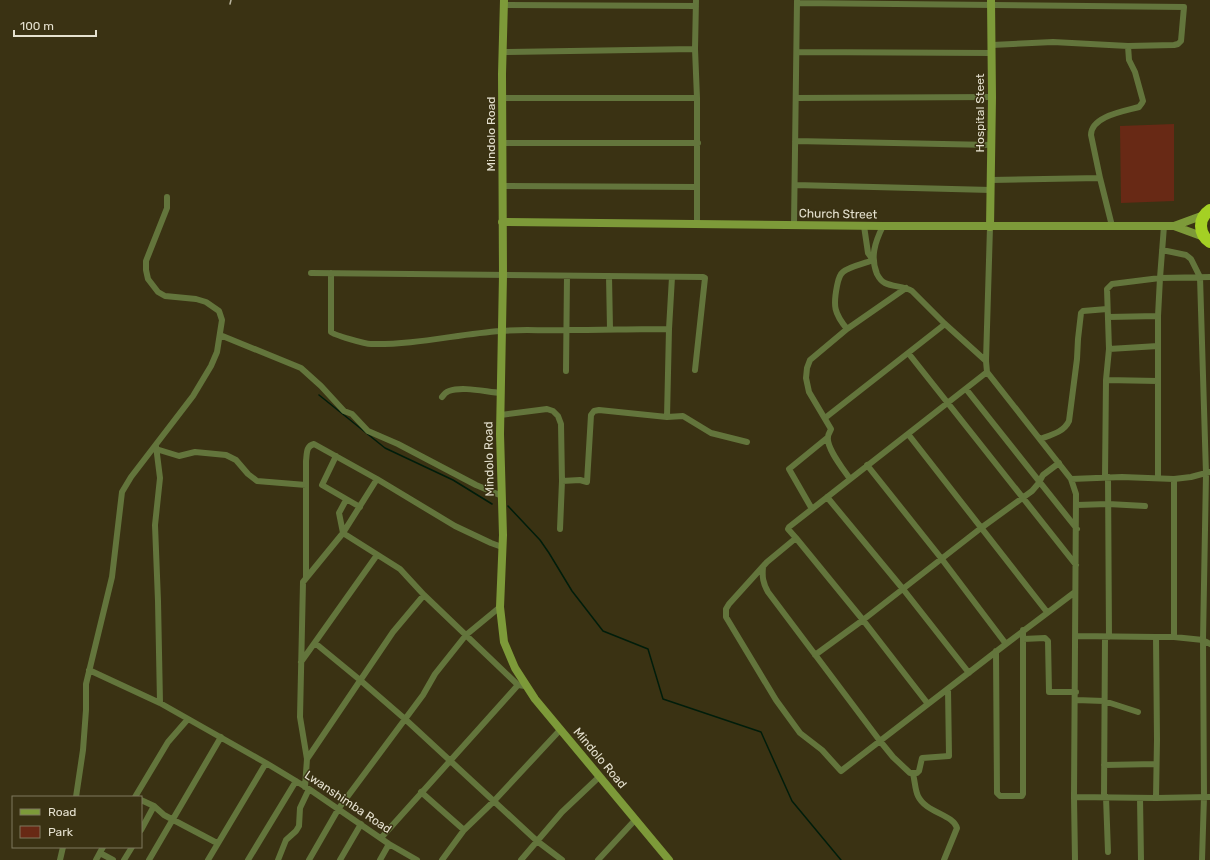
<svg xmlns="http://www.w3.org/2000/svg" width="1210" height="860" font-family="Rubik,sans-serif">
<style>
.green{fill:#682915}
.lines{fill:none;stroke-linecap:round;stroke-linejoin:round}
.stream{stroke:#001d0b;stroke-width:1.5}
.street{stroke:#63753c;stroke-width:6}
.secondary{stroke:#7d9a39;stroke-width:8}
.highway{stroke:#a4d024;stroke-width:12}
.rail{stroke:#b8b39e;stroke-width:1.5}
.labels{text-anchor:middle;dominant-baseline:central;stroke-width:3;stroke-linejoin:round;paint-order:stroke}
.street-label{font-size:12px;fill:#e5e1cf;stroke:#3a3213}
</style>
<rect width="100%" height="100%" fill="#3a3213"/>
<!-- green -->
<path class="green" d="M1174,124V201L1121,203L1120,126Z"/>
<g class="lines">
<!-- stream -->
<path class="stream" d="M319,395L385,448L453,480L492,504
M508,506L540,540L549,553L572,591L603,631L648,649L663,699L761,732L792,801L841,860"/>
<!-- street -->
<path class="street" d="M696,0L695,49L697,98V224
M797,3L1184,7L1181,41L1178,44L1174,45L1128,46
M505,5L696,6
M503,52L695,49
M797,52L992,53
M503,98H697
M796,98L992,97
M795,141L992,145
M504,143H698
M1100,178L1112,226
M991,180L1100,178L1091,135C1091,116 1125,111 1139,107L1142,103L1143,101L1135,72L1129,60L1128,46L1053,42L992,45
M795,185L991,190
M503,186L697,187
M794,225L797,1
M864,226L868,253L873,260
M883,226C875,242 870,257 877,274C879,278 881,281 885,283C893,287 904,286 912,291L945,324L986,361
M1164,226L1160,278L1210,277
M990,227L986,361L987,372L1071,479L1076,494L1074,797L1075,860
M1162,250L1186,255L1191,259L1200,277L1206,474L1203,640L1210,644
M311,273L703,277L705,278L695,370
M331,273V332C334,335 365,344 371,344C415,345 458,334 501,331C522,329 544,331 565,330C600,330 635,329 669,329L672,277
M609,276L610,329
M1108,317L1158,316
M669,329L667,417L683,416L711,433L747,442
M847,329C834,313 833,306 837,286C838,281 839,275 843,272C850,266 864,264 873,260
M220,335L301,368L321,386L344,411L352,414L368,431L398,444L476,485L502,496
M1109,349L1158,346
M909,354L1076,565
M566,371L567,276
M987,372L789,527L788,529L796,538L767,562L729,604L726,609V617L776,700L800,733L822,750L841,771L1006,644L1075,592
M1106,380L1158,381
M966,389L1077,529
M442,397C444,394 446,392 449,391C463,386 486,392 501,393
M501,415L547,409L553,411L558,416L561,424L562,481L560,529
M825,418L945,324
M908,434L1047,612
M1040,439C1051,435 1064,432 1069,421L1077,359L1078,339L1081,313L1083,311L1107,309
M156,446L160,478L155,525L158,601L160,703
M156,449L179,456L195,452L226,455L236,460L248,474L257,481L306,485
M336,456L322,485L360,507
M867,465L941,558L1006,644
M1105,477L1106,380L1109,349L1107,289L1112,284L1160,278L1158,316V478
M1108,477L1109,637
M850,479C844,470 826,448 828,437C828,434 830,432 831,429L809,392L806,378L807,368L810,360L847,329L906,288
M1071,479L1122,477L1174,479V637H1156
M1174,479L1191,477L1210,472
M562,481L580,480L587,482L591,415L594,411L599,410L667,417
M827,497L903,589L969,673
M346,500L339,513L343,533L400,569L424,595L518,685L525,686
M1077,505L1108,504L1145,506
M812,509L789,469L827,438
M796,538L863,620L928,704
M763,567C762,577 763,583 768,592L880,741L893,757L910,773H917L919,771L922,758L949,756L948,689
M306,577V461C307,453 306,446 314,444L377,479
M1174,637L1203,640L1204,797L1202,860
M1023,639L1045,638L1048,641L1049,692H1076
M315,643L360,680L405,719L537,841L562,860
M996,651L997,793L1000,796H1022L1023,794V630
M815,655L863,620L981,528L1032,491L1038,484L1043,475L1059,463
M301,662L377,555
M89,670L160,703L266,763L309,789L389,844L417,860
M1076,700L1104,701L1138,712
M307,759L393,632L424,595
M1104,765L1156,764
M913,774C915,781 915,790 918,796C926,813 953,814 957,828L944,860
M305,787L307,759L300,717L303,582L343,533L377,479L455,526L491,543L502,547
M421,792L464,830
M76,797L83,750L86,710V684L112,577L122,492L131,477L193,396L211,366L217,352L222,320L219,311L206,302L196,299L165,296L158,292L148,279L146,270V261L167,208V197
M135,797L168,742L188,719
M1074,797L1156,798L1157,740L1156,637L1076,636
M1104,797L1105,637
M1106,797L1108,852
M1140,798L1141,860
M1156,798L1210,797
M141,800L154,806L164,815L217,843
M141,830L154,806
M381,838L518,685
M100,853L113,860
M60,860L63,847
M96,860L103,847
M124,860L132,847
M149,860L221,737
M208,860L266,763
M248,860L296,781
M278,860L286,840L296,831L299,826L300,808L309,789
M309,860L339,808L423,695L435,674L466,635L500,607
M340,860L361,824
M380,860L389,844
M442,860L464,830L494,801L560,730
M521,860L562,812L599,777
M598,860L635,820"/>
<!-- secondary -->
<path class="secondary" d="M504,0L502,74L503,275L500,434L503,535L500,607L504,642L515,668L535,699L669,860
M502,222L883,226H1174L1204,215
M1174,226L1204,237
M990,227L992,97L991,0"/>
<!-- highway -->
<path class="highway" d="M1210,210C1198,218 1198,234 1210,242"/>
<!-- rail -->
<path class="rail" d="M230,4L231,0"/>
</g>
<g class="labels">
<!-- street labels -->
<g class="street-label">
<text transform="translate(980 113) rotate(-90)">Hospital Steet</text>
<text transform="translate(491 134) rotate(-90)">Mindolo Road</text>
<text transform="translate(838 214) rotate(1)">Church Street</text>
<text transform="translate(489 459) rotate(-91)">Mindolo Road</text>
<text transform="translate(600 758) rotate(50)">Mindolo Road</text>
<text transform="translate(348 802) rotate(34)">Lwanshimba Road</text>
</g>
</g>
<!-- legend -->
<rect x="12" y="796" width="130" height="52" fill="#3a3213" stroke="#7e785e"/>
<rect x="20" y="809" width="20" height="6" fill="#7d9a39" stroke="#7e785e"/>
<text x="48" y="816" font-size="12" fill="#e5e1cf">Road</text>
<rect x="20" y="826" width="20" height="12" fill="#682915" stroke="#7e785e"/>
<text x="48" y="836" font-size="12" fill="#e5e1cf">Park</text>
<!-- scale -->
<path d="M14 30v6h82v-6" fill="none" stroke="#e5e1cf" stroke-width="2"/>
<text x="20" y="30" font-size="12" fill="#e5e1cf" stroke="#3a3213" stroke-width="3" paint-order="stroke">100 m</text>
</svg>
